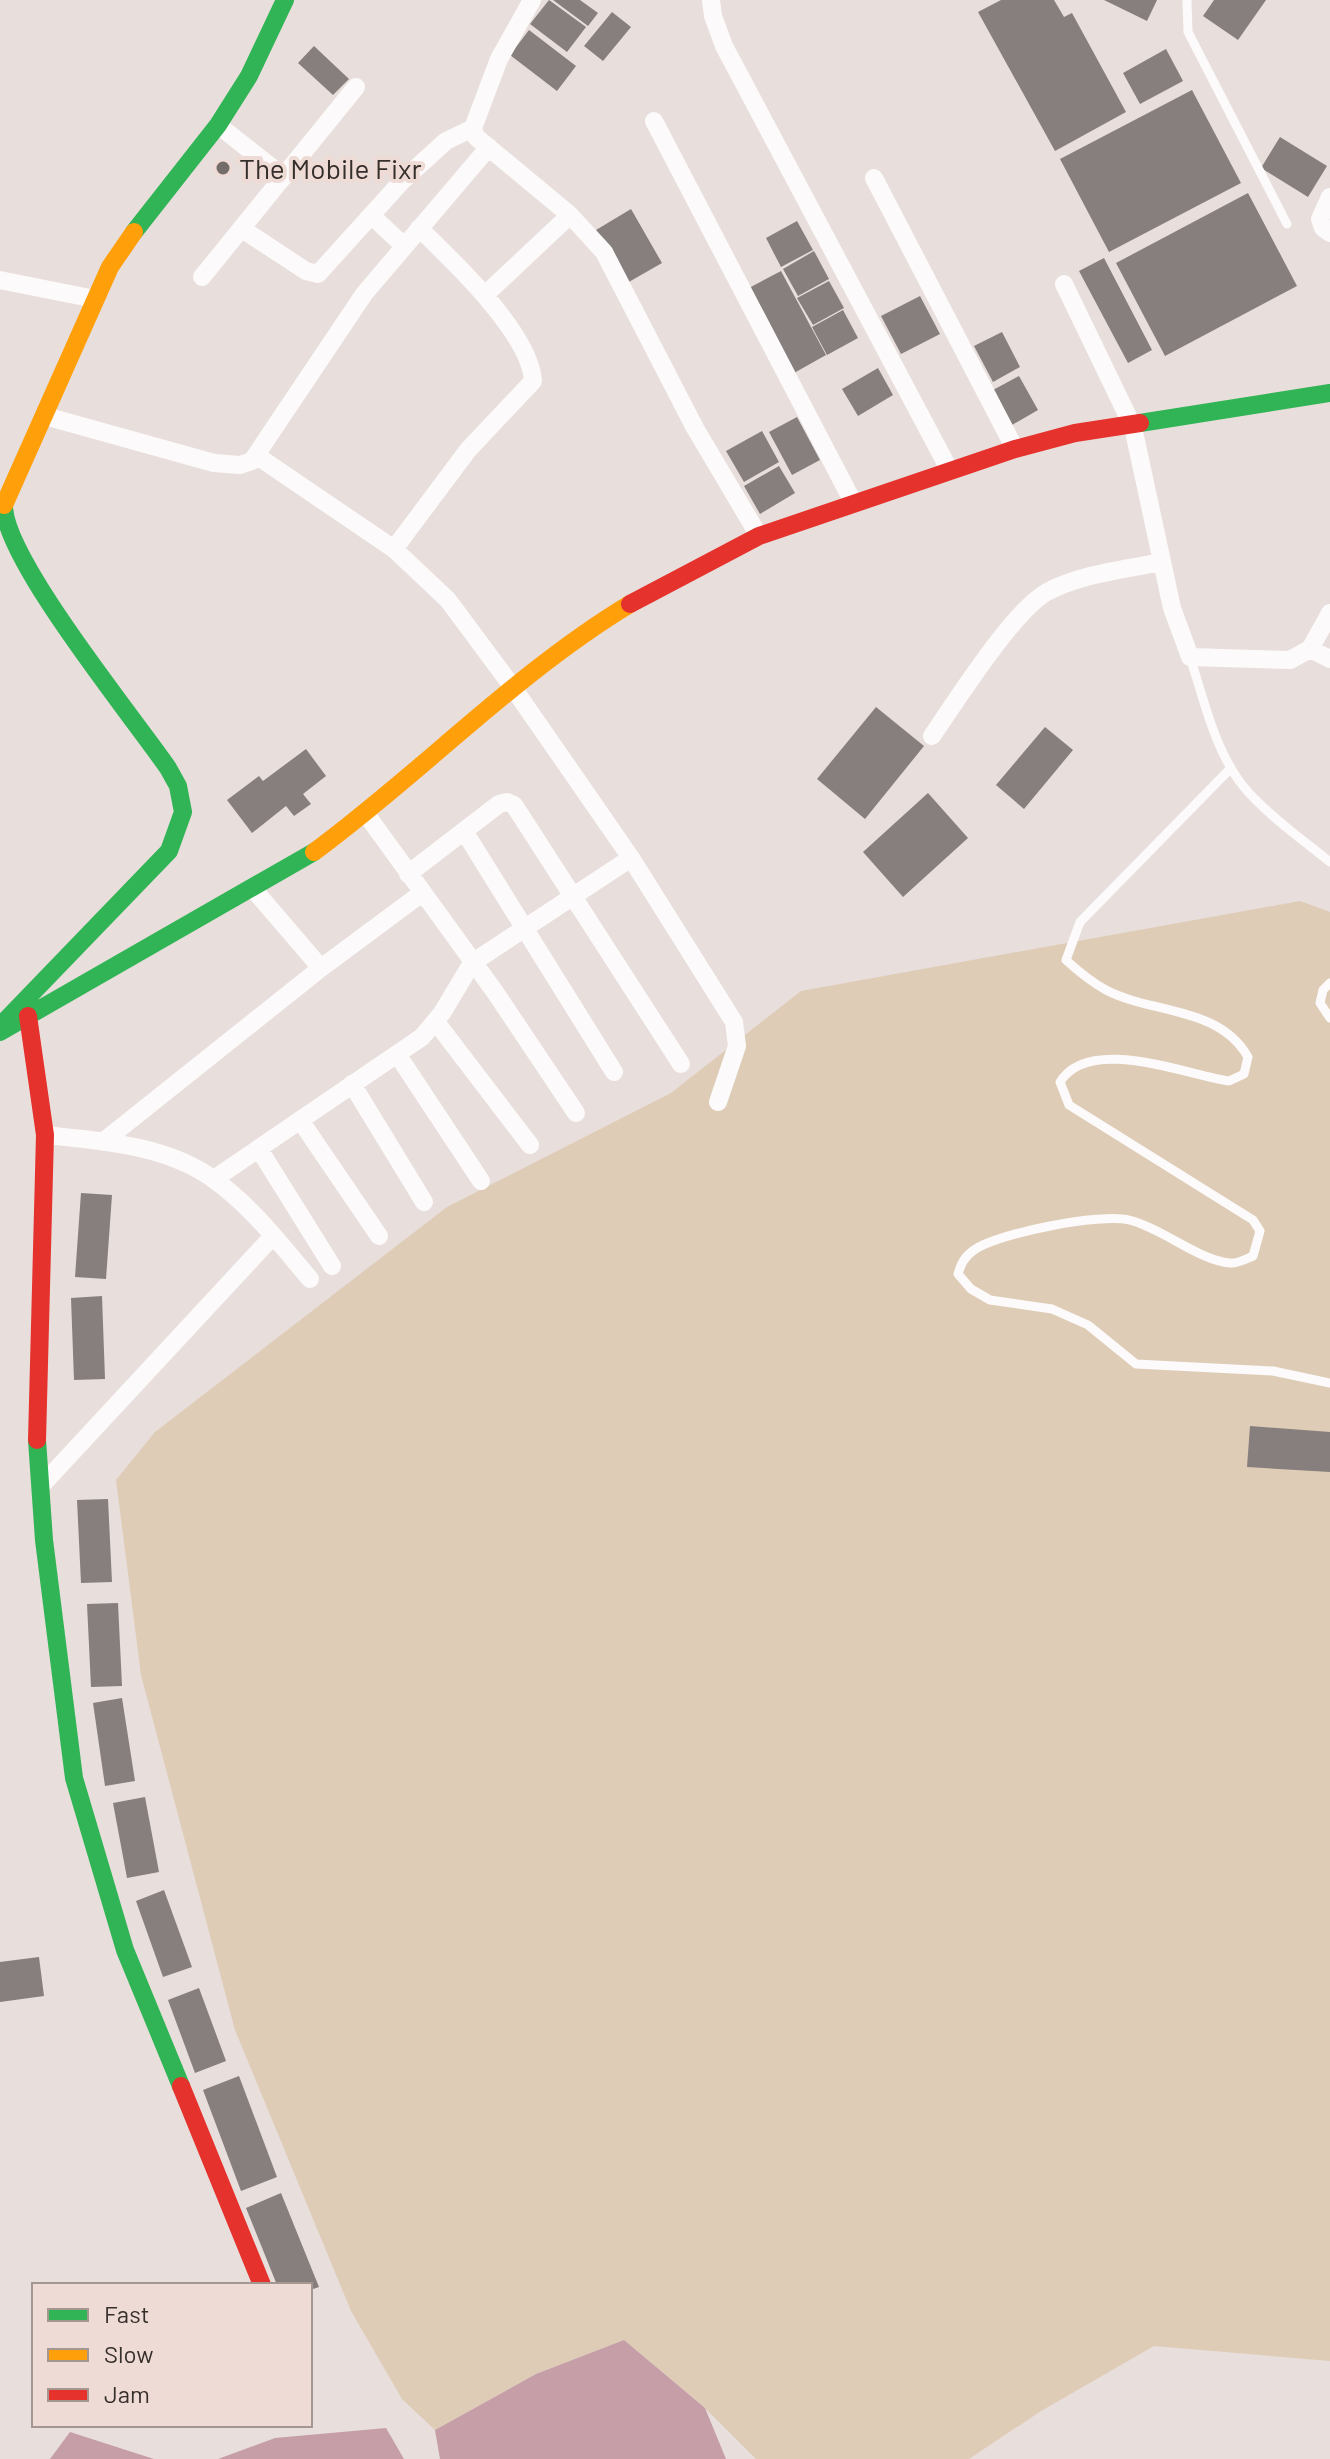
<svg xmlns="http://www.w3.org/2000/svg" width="1330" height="2459" font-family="Barlow,sans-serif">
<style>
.green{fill:#deccb6}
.water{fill:#c59ea7}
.building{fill:#867f7d}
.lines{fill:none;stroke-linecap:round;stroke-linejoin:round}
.lane{stroke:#fcfafa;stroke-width:9}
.street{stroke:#fcfafa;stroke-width:18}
.fast{stroke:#30b455;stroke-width:18}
.slow{stroke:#ff9f0a;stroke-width:18}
.jam{stroke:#e5322d;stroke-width:18}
.poi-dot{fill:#746c69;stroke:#eedbd5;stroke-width:3}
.labels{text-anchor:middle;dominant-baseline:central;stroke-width:8;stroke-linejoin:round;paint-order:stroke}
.poi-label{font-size:28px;fill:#352e2b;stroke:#eedbd5;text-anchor:start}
</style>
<rect width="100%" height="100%" fill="#e8dedb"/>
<!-- green -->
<path class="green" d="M1300,901L1330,912V2361L1154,2346L1041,2411L969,2459H756L705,2408L624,2340L536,2374L435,2430L402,2399L351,2311L235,2030L141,1675L116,1480L155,1432L447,1207L671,1093L801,991Z"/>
<!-- water -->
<path class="water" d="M624,2340L705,2408L726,2459H440L435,2430L536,2374Z
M386,2428L404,2459H218L275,2438Z
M70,2432L154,2459H50Z"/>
<!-- building -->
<path class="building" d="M549,0L586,27L567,52L530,24Z
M553,0H580L598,13L588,26Z
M1001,0H1054L1064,17L1072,13L1126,112L1055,151L978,12Z
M1104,0H1157L1147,21Z
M1214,0H1266L1238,40L1203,16Z
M612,12L631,27L603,61L584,46Z
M529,30L576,66L557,91L510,55Z
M314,46L349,79L333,95L298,63Z
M1166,49L1183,81L1140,104L1123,73Z
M1192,90L1241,183L1109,252L1060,159Z
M1280,137L1327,166L1308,197L1261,168Z
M1248,193L1297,286L1165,356L1116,263Z
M631,209L662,263L627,283L596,230Z
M797,221L813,250L781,267L766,238Z
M814,251L829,279L798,296L783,269Z
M1104,258L1152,350L1128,363L1079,271Z
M781,271L826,355L794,373L749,288Z
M829,281L844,308L813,325L797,298Z
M920,296L940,334L901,354L881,316Z
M843,310L858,338L827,355L812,327Z
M1002,332L1020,367L993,382L974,346Z
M878,368L893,395L858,416L842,389Z
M1019,376L1038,410L1012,425L993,390Z
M797,417L820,460L792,475L769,432Z
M762,431L779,462L744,482L726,451Z
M779,466L795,493L760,514L744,486Z
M876,707L924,746L865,819L817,779Z
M1045,727L1073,750L1024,809L996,785Z
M306,749L326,776L303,794L311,804L294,816L286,806L252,833L227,800L259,776L263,781Z
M928,793L968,838L903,897L863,852Z
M81,1193L112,1195L106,1279L75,1277Z
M102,1296L105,1379L74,1380L71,1298Z
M1250,1426L1330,1432V1472L1247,1467Z
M108,1499L112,1582L81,1583L77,1500Z
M118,1603L122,1686L91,1687L87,1604Z
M122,1698L135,1781L105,1786L93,1703Z
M145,1797L159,1872L127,1878L113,1803Z
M164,1890L192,1967L163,1977L136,1901Z
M39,1957L44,1996L0,2002V1962Z
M199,1988L226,2061L195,2073L168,2000Z
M239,2076L277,2177L241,2191L203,2090Z
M281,2193L319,2287L310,2290V2285H277L246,2208Z"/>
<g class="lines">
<!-- lane -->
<path class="lane" d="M1187,0L1188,32L1287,224
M1190,657C1205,703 1216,757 1249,793C1273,819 1303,840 1330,862
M1231,768L1080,922L1066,960C1078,971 1091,982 1106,990C1152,1014 1219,1006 1248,1057L1244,1074L1229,1081C1184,1074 1089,1035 1060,1082L1069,1105L1253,1220L1260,1231L1253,1256C1246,1259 1237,1264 1230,1263C1200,1261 1162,1228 1129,1220C1101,1213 998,1233 974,1250C964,1257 961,1264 958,1274L971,1289L990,1300L1052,1309L1088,1325L1136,1364L1273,1371L1330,1383
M1330,983L1323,990L1320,1003L1330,1018"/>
<!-- street -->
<path class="street" d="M532,0L499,59L473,128L476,137L570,215L604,252L695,428L759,536
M711,0L713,16L724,46L950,471
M654,121L853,502
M218,125L284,177
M874,178L1015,449
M1330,197L1320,219L1323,228L1330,233
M372,216L404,246
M242,229L306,271L318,274L403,180L446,141L473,128
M202,277L356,87
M0,280L95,299
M1064,284L1133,427L1172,608L1190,657L1290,660L1310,649L1330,613
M486,294L570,215
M45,416L214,463L240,465L252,461L364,294L489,147
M257,456L394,549L448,600L514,689L631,858L734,1022L737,1046L718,1102
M394,549L468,450L533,381C530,333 453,261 419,228
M1310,649L1330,659
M932,736C956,701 1013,611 1047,592C1080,574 1124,570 1160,562
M366,814L495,992L576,1113
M464,831L614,1072
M408,874L499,804L507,802L514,805L681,1064
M255,891L321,968
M436,1022L530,1145
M397,1054L481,1181
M352,1084L424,1202
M300,1120L379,1236
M45,1135C102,1141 168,1145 216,1181C253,1208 281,1245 310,1279
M104,1141L321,968L422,893
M259,1149L332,1266
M214,1179L422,1037L442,1013L472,963L631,858
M41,1486L273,1236"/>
<!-- fast -->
<path class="fast" d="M134,232L218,125L249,76L285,0
M1140,423L1330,393
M4,505C3,558 133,717 168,768L178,786L183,812L169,851L5,1021
M0,1032L314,852
M37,1440L44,1540L74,1778L125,1950L181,2086"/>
<!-- slow -->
<path class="slow" d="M4,505L110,267L134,232
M314,852C420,774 517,672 630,604"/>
<!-- jam -->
<path class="jam" d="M630,604L759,536L1015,449L1075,433L1140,423
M28,1016L45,1135L37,1440
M181,2086L262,2285"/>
</g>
<!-- markers -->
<circle class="poi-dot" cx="223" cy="168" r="8"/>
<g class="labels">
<!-- poi labels -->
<g class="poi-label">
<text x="239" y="168">The Mobile Fixr</text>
</g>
</g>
<!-- legend -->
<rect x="32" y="2283" width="280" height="144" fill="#eedbd5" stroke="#a49691" stroke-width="2"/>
<rect x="48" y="2309" width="40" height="12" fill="#30b455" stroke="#a49691" stroke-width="2"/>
<text x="104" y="2323" font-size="24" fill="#352e2b">Fast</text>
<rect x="48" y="2349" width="40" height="12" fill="#ff9f0a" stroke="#a49691" stroke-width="2"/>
<text x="104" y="2363" font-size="24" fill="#352e2b">Slow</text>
<rect x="48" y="2389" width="40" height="12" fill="#e5322d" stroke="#a49691" stroke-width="2"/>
<text x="104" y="2403" font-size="24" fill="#352e2b">Jam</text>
</svg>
